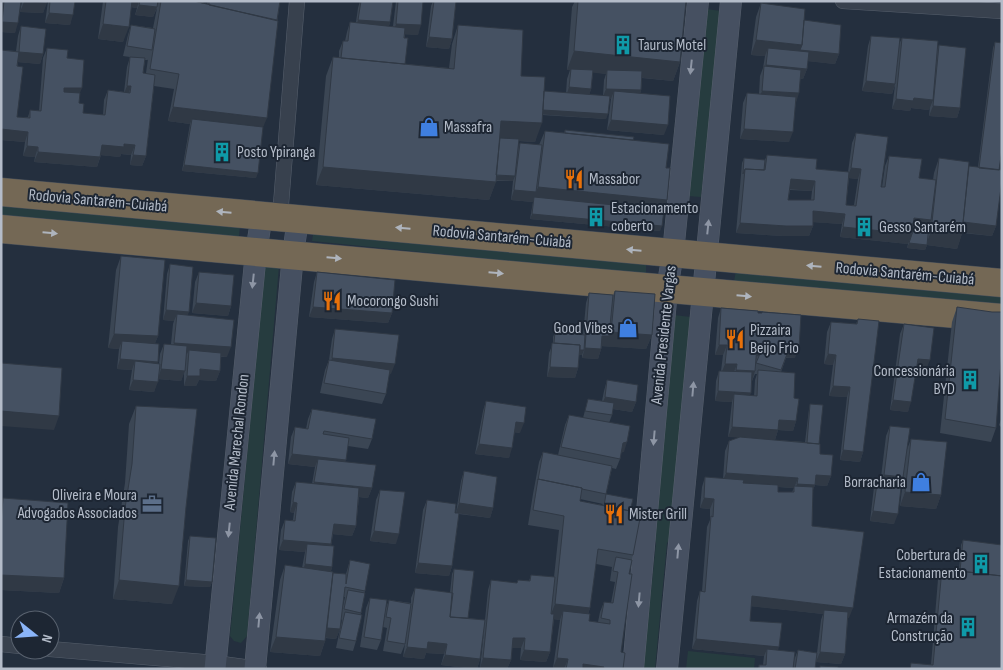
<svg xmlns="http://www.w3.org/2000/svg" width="1003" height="670" font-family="'Sofia Sans Condensed',sans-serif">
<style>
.green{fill:#263c3f}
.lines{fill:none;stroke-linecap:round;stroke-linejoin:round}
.street-casing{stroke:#565f6c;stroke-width:16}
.secondary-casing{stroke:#565f6c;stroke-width:22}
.highway-casing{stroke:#434c59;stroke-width:29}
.street{stroke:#38414e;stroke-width:15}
.secondary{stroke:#465061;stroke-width:21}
.highway{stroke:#746855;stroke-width:28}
.wall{fill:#3b4654;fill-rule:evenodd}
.shaded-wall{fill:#303945}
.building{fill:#455162;stroke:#303945;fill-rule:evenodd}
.oneway{fill:#8e96a5}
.oneway2{fill:#aeb4bd}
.labels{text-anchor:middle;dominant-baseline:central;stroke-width:4;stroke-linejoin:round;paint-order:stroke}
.poi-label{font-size:16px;fill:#b4bcc9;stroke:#1d2633;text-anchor:start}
.street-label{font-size:16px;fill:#b4bcc9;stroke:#1d2633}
</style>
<rect width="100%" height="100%" fill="#242f3e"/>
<!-- green -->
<path class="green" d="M706,9L721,11L701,197L688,196Z
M1,202L240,224L239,237L1,216Z
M314,229L646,263V275L312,241Z
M265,265L279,266L247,636L241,643L234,641L230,636Z
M736,270L1002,295V307L734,282Z
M674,315L691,317L671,538L667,543L655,669H643L656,543L653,537Z
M688,651L755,658L754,669H686Z"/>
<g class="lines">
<defs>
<path id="street" d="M843,1L1002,11
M280,217L297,1
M1,644L20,646
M50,649L215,663L259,669"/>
<path id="secondary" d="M215,669L256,252L262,215
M255,669L293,254L298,219
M633,669L667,289L673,253L698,1
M667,669L731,1"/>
<path id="highway" d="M1,192L1002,283
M1,229C335,259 668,290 1002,318"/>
</defs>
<!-- street casing -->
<use href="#street" class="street-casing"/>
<!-- secondary casing -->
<use href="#secondary" class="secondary-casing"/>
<!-- highway casing -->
<use href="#highway" class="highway-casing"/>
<!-- street -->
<use href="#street" class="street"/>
<!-- secondary -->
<use href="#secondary" class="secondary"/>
<!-- highway -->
<use href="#highway" class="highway"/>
</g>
<!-- wall -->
<path class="wall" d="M1,1H21L15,33L1,32Z
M22,1H47L43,13L20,12Z
M48,1H75L70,25L45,23Z
M103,1H203V3L207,4L208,1H280L263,127L256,178L182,171L190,124L168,121L174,89L154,86L146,156L142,166L130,165L131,155L121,154L120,157L101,155L97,167L34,162L35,157L23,156L25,142L1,140V50L16,51L18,36L21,26L43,54L40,64L18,62L17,117H28L30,110L39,111L43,58L47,48L67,58L80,93L79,103L83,113L103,115L104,100L108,90L124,92L127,67L130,57L123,56L128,35L131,25L153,28L157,8L153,17L135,15L137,8L131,7L123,42L98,39ZM148,59L146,73H143L145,60H148Z
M360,1H393L390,22L389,26H393L396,1H423L418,35L405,34V64L449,68L452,44L458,25L521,76L544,91L566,93L567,79L570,70H567L572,7L575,1H686L680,62L673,81L642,78L641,90L640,94L664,135L607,130L611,99H610L606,119L542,115L535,142L519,141L518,148L520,143L539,145L545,131L564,133L565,130L633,140L666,168L667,200L664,210L660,231L530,219L533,202L511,200L513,181H496L489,200L316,185L326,76L333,57L339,58V51L343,41H345L347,32L350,22H356L358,8ZM593,72L606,74L604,80L603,96L589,95L591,89Z
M433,1H456L452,39L449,49L426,47L431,6Z
M761,3L804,20L839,54L835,64L808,61L807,69L803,79H800L789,142L740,139L743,103L747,93L759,94L760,76L763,68L765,56L751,55L756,17Z
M871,36L899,44L902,38L937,50L939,45L960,108L957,118L929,116L930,106L929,110L911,108L910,111L892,109L895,85L892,94L862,91L868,46Z
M995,42L999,170L996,226L992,236L962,233L957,249L927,245L925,250L907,248L908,244L840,237L842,224L813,222V226L809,236H783L736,233L742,163L744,158L765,160L767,155L816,169L848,172L852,143L856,133L881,187H882L885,166L889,156L919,178L933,180L934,173L939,158L969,167H978L993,48ZM849,178L858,179L854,205H846ZM790,190L812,191L811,200H788Z
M121,256L158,336L155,343L157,364H159L160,354L164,344H171L173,324L174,321L163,320L167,274L170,264L188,316L227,357H221L220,371L216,381L199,380L196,386H184V372L181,381L158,379L154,392L129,390L132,370L117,369L119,349L108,348L116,270Z
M199,272L231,306L228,316L192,313L195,282Z
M317,272L392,313L388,323L309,317L314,282Z
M615,291L652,335L646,349L602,346L598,359L582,358V355H579L578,368L575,378L547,377L549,353L553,343V337L555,332L583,335L586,303L589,293L613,295Z
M957,307L996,428L991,442L940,433L952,322Z
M721,308L758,313L795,358H786L781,372L794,398L796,421L793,431L778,430L775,440L805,442L809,409L810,404L819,444L820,454L831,476L827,486L815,485L813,490L812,526L849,618L848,617L845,654L841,664L816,662L815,669H793L794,660L798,650L817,653L821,620L823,614L751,606L750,621L778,651L793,669H758L759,665H763L764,656L692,649L697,601L700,591H702L707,527L710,520V509L700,508L702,487L705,477L723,479L725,451L729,441L740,437H728L732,402L715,401L716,381L719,371H721L723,355H715L718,318ZM755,374H757L755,380L754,396L750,395L752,381ZM778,487L794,488L792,492H778Z
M858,319L863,452L860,462L840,460L847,397L829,396L833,365L824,364L827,332L831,322L856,324Z
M904,324L926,370L916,369L908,412L890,410L900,334Z
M335,329L391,374L389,373L386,394L382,404L320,393L325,370L329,360L332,339Z
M607,380L636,402L632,412L613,409L612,415L609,423L624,452H621L620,459L616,469L612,468L606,494L630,511L633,555L629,574L621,652L623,669L553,668L560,620L554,619L550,652L546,662L520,660L521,648H512L511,660L507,669H492L480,668L484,630L480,659L477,669L441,665L444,654L426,653L424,659L403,657L405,644L401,654L383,651L387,628L383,627L385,610L389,600L411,603V598L415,588L450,593L452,574L454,569L468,618L485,620L488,590L491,580L517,583L518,580L529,581L531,575L554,577L559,530L528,525L533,494L539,462L543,452L558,455L565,425L569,415L583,418L588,399L602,401L604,391ZM580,499L603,504L602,505L580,501ZM596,564L612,567L610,581L615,582L611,603L604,602L600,612L598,622L589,621L588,614L590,608Z
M486,401L520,433L514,432L509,458L475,454L483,411Z
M136,406L172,604L113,599L118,527L125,483L129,424Z
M312,409L372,439L368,449L348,446L345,462L372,488L368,498L359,497L356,526L352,536L333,534L331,546L332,567L331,571L333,573L346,574L350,560L365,591L356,641L353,651L336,648L342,620L341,619L340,629L336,639L325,638V641L320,656L270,652L280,580L285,565L302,568L305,552L279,550L281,530L285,520H293L294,513L290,512L292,492L296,482L312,484L315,467L288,464L291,437L295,427L306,429L308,419ZM343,597H345L342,610Z
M1002,417V428L999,425Z
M890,426L906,452L911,439L941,495L936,509L900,506L904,472L894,524L870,521L874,487L878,477H881L886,436Z
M464,471L493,508L490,518L459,514L452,566L449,576L415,573L423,510L427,500L456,513L461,481Z
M380,490L396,544L370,541L376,500Z
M3,498L64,578L59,593L1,590V504Z
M190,536L212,582L210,587L184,586L188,541Z
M963,540L1002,669L931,665L938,579L942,569L959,571L961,545Z
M370,598L381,640L377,650L360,647L366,608Z"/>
<!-- shaded-wall -->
<path class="shaded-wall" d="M126,1H139L137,8L124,6Z
M24,2L47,3L43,13L20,12Z
M139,5L157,7L153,17L135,15Z
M49,13L73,15L70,25L45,23Z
M358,20L390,22L387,32L355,30Z
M2,22L18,23L15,33L1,32Z
M103,24L129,27L123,42L98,39Z
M396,24L421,25L418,35L393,34Z
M429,37L452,39L449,49L426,47Z
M756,40L802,45L839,54L835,64L796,60L768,48L765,56L751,55Z
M574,51L680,62L673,81L607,74V70L606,74L567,70Z
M19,52L43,54L40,64L16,62Z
M766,65L807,69L803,79L763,75Z
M866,81L895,84L892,94L862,91Z
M127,86H131L128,96H123Z
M569,87L591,89L588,99L566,97Z
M64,88H82L78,98H61Z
M606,89L641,90L638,100L614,91L611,99H602Z
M762,91L799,93L796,103L758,101Z
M914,98L933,100L929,110L911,108L910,111L892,109L896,99Z
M933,106L960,108L957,118L929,116Z
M173,107L267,118L261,132L192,119L190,124L168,121Z
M539,109L608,114L606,119L537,114Z
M611,120L668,125L664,135L607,130Z
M501,121L542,123L535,142L496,140Z
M1,129L28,132L25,142L1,140Z
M744,129L793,132L789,142L740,139Z
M124,144L135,145L131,155L121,154L120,157L98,155L102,145Z
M27,146L38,147L35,157L23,156Z
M38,152L100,157L97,167L34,162Z
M133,155L146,156L142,166L130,165Z
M184,165L258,173L256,178L182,171Z
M323,167L496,182L489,200L316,185Z
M851,168L861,169L858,179L847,178Z
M493,175L515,176L513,181L491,180Z
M791,179L815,181L812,191L788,189Z
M538,187L667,200L662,215L534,197L533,202L511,200L514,190L536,192Z
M813,211L845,214L842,224L810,222Z
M532,214L662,226L660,231L530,219Z
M914,218L931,220L928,230L912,228Z
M963,222L996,226L992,236L959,232Z
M740,223L813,226L809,236H783L736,233Z
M843,227L912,234L908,244L840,237Z
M931,231L962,234L957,249L927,245L925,250L907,248L909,243L926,245Z
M196,303L231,306L228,316L192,313Z
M313,307L392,313L388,323L309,317Z
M166,310L189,312L185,322L177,314L174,321L163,320Z
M611,332L652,335L646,349L598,346L602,336H609Z
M114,334L158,336L152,351L122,341L119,349L108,348Z
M174,343L231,347L227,357L189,354V350L187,354L170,353Z
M719,345H727L723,355H715Z
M757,346L799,348L795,358L754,356Z
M554,348L584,350L582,355L552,353Z
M585,348L601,349L598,359L582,358Z
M828,354L836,355L833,365L824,364Z
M332,358L395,364L391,374L329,368Z
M120,359L158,362L154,372L135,361L132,370L117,369Z
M918,359L930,360L926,370L914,369Z
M725,364H737L733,374H721Z
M550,367L578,368L575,378L547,377Z
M161,369L185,371L181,381L158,379Z
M200,369L220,371L216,381L199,380L196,386H184L187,376Z
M736,370L755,371L752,381L732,380Z
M133,380L158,382L154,392L129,390Z
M833,386L850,387L847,397L829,396Z
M718,391L751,393L747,403L734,394L732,402L715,401Z
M605,397L636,402L632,412L601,407Z
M893,400L911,402L908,412L890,410Z
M1,411L59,416L54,430L1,426Z
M779,420L796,421L793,431L778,430L775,440L728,437L732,427Z
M516,422L524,423L520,433L512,432Z
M627,442L624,452L619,453L623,443Z
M479,444L512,448L509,458L475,454Z
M843,450L863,452L860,462L840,460Z
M292,454L346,460L342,470L318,459L315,467L288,464Z
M726,473L798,478L794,488L722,483Z
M816,475L831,476L827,486L815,485L811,495L794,494L797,484Z
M884,475L903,477L899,487L880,485Z
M314,482L372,488L368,498L311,492Z
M905,492L941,495L936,509L900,506Z
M704,498L714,499L710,509L700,508Z
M293,502L297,503L294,513L290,512Z
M459,503L493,508L490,518L456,513Z
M873,511L898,514L894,524L870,521Z
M334,524L356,526L352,536L330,534Z
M374,531L399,534L396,544L370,541Z
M283,540L331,544L328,554L307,544L305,552L279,550Z
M418,563L452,566L449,576L415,573Z
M305,564L332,567L329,577L302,574Z
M1,575L64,578L59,593L1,590Z
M119,580L179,586L172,604L113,599Z
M186,580L212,582L210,587L184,586Z
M752,596L853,608L849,618L824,615V610L823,614L748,606Z
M555,604L590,608L585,623L563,611L560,620L549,619Z
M326,627L340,629L336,639L322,637Z
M276,637L325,641L320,656L270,652Z
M513,638H525L521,648H509Z
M696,639L779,647L776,657L767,649L764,656L692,649Z
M428,642L447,644L444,654L426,653L424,659L403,657L407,647Z
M524,650L550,652L546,662L520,660Z
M820,652L845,654L841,664L816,662Z
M445,655L480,659L477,669L441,665Z
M483,658L511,660L507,669H492L480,668Z
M557,658L568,659L564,669L553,668Z
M583,664L604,667L603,669H582Z"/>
<!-- building -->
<path class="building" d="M4,1H21L18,23L2,22Z
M24,1H47V3L24,2Z
M50,1H75L73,15L49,13Z
M106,1H132L129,27L103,24Z
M140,1H158L157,7L139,5Z
M161,1H194L278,21L267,118L173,107L179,74L150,69Z
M194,1H203V3Z
M209,1H280L277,20L209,5Z
M361,1H393L390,22L358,20Z
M398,1H423L421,25L396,24Z
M434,1H456L452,39L429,37Z
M578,1H686L680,62L574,51Z
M761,3L805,9L802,45L756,40Z
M804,20L841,25L839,54L800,50L802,45Z
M350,22L405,28L404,38H408L405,64L341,58L343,41H348Z
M131,25L155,29L152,50L127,46Z
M458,25L523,30L521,76L545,77L542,123L501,121L496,182L323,167L333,57L454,69Z
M21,26L46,29L43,54L19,52L17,66L23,67L17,117L30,118V110L41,111L47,48L68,50L67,58L84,60L82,88H64V92L80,93L79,103L84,104L83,113L105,115L108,90L130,93L131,86H127L130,57L145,58L143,73L155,75L146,156L133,155L135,145L124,144V147L102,145L100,157L38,152V147L27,146L28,132L1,129V50L19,52Z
M871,36L900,38L895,84L866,81Z
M902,38L938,41L933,100L914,98L913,101L896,99Z
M995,42L1002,43V149L999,170L979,168Z
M939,45L966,48L960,108L933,106Z
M768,48L809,52L807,69L766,65Z
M764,66L801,70L799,93L762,91Z
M571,69L593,70L591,89L569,87Z
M607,70L642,71L641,90L606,89Z
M544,91L610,96L608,114L543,110Z
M614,91L670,96L668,125L611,120Z
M747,93L796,97L793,132L744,129Z
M192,119L263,127L258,173L184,165Z
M565,130L634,137L633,140L565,133Z
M545,131L669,144L666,168H670L667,200L538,187Z
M856,133L888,137L881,187H885L889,156L922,159L919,178L936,180L931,220L914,218L912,234L843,227L845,214L813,211V226H786L740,223L745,169L765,170L767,155L817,159L816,169L849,172L846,205L856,206L861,169L851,168ZM791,179L815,181L814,200H788Z
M500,138L519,139L515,176L496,175Z
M520,143L542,145L536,192L514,190Z
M744,158L765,160L764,170L745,169L743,174Z
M939,158L969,162L962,234L931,231Z
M969,166L1002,170V180L996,226L963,222Z
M534,197L664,210L662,226L532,214Z
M913,223L929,225L927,245L909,243L912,234Z
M121,256L165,260L158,336L114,334Z
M170,264L193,267L189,312L166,310Z
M199,272L234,275L231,306L196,303Z
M317,272L395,280L392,313L313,307Z
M615,291L655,294L652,335L611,332Z
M589,293L613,295L609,336H602L601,349L585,348Z
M957,307L992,312H1002V349L996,428L945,419Z
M721,308L758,311V313H762V312L801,315L799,348L757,346L755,371L736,370L737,364H725L727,345H719Z
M177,314L234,320L231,347L174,343Z
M858,319L879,321L863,452L843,450L850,387L833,386L836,355L828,354L831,322L857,324Z
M904,324L934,328L930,360L918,359L911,402L893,400Z
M335,329L399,335L395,364L332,358Z
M555,332L585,335L584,350H580V345L554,343Z
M122,341L159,344L158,362L120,359Z
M552,343L580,345L578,368L550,367Z
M164,344L187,346L185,371L161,369Z
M763,347L787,354L781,370L756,363Z
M189,350L221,353L220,371L200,369V376H187Z
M329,360L390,370L386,394L324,383Z
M135,361L160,364L158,382L133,380Z
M1,363L62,368L59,416L1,411Z
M758,370L795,373L794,398L799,399L796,421L779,420L778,430L732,427L734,394L757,396Z
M719,371L752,372L751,393L718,391Z
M607,380L638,385L636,402L605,397Z
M588,399L614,403L612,415L585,411Z
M486,401L526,407L524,423L516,422L512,448L479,444Z
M810,404L823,405L819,444L807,443Z
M136,406L197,409L186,507L179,586L119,580L125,508L132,464Z
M312,409L376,419L372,439L324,431L323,434L349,438L346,460L292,454L295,427L308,429Z
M569,415L630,426L627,442L623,443L620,459L561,447Z
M890,426L910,428L903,477L884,475Z
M740,437L820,444V454L833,455L831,476L816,475L815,485L797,484L798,478L726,473L729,441Z
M911,439L947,442L941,495L905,492Z
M543,452L612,466L606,494L582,489V488L538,479V480Z
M318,459L376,465L372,488L314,482Z
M464,471L497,477L493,508L459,503Z
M705,477L744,480L743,483L778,485V492H794V486L813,487L812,526L864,532L853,608L752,596L750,621L782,623L779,647L696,639L700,591L705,592L711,516L713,517L714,499L704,498Z
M878,477L902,479L898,514L873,511Z
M538,479L582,488L580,501L641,513L633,555L598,549L590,608L555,604L564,516L533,510Z
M296,482L359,488L356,526L334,524L331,544L283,540L285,520L295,521L297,503L293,502Z
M380,490L405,492L399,534L374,531Z
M606,494L633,499L630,511L604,506Z
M3,498L68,503L64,578L1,575V523Z
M427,500L456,504L455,513H459L452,566L418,563Z
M190,536L216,538L212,582L186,580Z
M963,540L1002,545V576L960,571Z
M307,544L334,546L332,567L305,564Z
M616,557L632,560L629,574H632L621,652L625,653L623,669H603L604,667L583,664V669H566L568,659L557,658L563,611L590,614L589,621L610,624V620L601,618L604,602L613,603L618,572L613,571Z
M350,560L370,564L365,591L345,587L340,629L327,628L333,573L346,574V584Z
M285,565L333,572L325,641L276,637Z
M454,569L474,571L468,618L450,617Z
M942,569L1002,576V669H910L911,663L933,665Z
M531,575L555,577L551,614H554L550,652L524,650L525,638H513L511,660L483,658L491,580L517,583L518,580L530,581Z
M415,588L453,593L450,617L485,620L480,659L445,655L447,644L428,642L427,649L407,647Z
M348,590L365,593L361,613L344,609Z
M370,598L387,600L381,640L364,637Z
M389,600L411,604L405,644L387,641L391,618L386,617Z
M824,610L848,612L845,654L820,652Z
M345,612L362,615L356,641L339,638Z
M767,649L795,652L793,669H759V665H766Z
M798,650L817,653L815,669H795Z
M820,666L838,667V669H820Z"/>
<!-- one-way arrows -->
<defs><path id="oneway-solid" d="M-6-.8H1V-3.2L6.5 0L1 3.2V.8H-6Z" transform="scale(1.25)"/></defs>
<g class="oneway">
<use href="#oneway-solid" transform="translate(691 67) rotate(96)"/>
<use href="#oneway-solid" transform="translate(708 227) rotate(-84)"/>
<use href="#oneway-solid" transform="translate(253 281) rotate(96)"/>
<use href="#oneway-solid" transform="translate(693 389) rotate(-85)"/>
<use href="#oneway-solid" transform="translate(654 438) rotate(95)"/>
<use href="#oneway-solid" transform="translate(274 458) rotate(-85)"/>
<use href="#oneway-solid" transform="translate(229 530) rotate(96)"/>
<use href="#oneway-solid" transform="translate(678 551) rotate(-85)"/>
<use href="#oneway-solid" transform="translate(639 600) rotate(95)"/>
<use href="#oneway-solid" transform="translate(259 620) rotate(-85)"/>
</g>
<g class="oneway2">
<use href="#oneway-solid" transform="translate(224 212) rotate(-175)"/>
<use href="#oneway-solid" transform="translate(403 228) rotate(-175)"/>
<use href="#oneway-solid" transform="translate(50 233) rotate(5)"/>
<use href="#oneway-solid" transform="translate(634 250) rotate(-175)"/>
<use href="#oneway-solid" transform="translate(334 258) rotate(5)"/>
<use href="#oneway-solid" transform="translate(814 266) rotate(-175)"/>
<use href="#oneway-solid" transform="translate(496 273) rotate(5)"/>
<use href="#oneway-solid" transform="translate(744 296) rotate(5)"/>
</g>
<!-- icons -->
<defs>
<symbol id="building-bare" viewBox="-9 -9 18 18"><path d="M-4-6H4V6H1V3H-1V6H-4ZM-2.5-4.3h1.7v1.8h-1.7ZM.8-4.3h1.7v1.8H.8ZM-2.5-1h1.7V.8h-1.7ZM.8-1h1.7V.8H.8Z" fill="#0f9aa8" stroke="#1d2633" stroke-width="2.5" paint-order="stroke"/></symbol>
<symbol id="shop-bare" viewBox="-9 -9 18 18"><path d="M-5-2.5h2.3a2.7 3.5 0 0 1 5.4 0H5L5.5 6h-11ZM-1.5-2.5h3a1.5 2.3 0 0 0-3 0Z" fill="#3f7fe0" stroke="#1d2633" stroke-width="2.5" paint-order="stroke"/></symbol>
<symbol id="restaurant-bare" viewBox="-9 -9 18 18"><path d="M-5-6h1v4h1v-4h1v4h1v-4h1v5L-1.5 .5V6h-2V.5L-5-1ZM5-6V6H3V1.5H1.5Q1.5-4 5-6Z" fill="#e8710a" stroke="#1d2633" stroke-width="2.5" paint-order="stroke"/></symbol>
<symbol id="office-bare" viewBox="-9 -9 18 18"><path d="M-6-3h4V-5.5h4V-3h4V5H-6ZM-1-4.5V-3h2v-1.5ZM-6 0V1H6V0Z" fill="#5c6f8a" stroke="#1d2633" stroke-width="2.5" paint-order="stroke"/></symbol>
</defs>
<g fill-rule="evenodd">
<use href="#building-bare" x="609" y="31" width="28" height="28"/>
<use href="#shop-bare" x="415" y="113" width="28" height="28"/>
<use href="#building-bare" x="208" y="138" width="28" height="28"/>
<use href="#restaurant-bare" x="560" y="165" width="28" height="28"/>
<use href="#building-bare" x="582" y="203" width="28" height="28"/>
<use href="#building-bare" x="850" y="213" width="28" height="28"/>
<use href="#restaurant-bare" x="318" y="287" width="28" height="28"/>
<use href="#shop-bare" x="614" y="314" width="28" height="28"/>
<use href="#restaurant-bare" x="721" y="325" width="28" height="28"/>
<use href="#building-bare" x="956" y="366" width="28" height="28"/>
<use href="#shop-bare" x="907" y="468" width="28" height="28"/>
<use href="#office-bare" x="138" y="490" width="28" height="28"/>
<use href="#restaurant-bare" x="600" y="500" width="28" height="28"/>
<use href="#building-bare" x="967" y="550" width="28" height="28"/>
<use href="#building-bare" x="954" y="613" width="28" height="28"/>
</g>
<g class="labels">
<!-- poi labels -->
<g class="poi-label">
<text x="638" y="45">Taurus Motel</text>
<text x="444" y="127">Massafra</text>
<text x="237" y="152">Posto Ypiranga</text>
<text x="589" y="179">Massabor</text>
<text x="611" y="208">Estacionamento<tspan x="611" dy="18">coberto</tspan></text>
<text x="879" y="227">Gesso Santarém</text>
<text x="347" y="301">Mocorongo Sushi</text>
<text x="613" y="328" text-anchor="end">Good Vibes</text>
<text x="750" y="330">Pizzaira<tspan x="750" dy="18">Beijo Frio</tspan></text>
<text x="955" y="371" text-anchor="end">Concessionária<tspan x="955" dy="18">BYD</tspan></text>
<text x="906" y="482" text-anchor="end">Borracharia</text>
<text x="137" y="495" text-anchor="end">Oliveira e Moura<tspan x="137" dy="18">Advogados Associados</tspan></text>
<text x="629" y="514">Mister Grill</text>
<text x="966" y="555" text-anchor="end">Cobertura de<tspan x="966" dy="18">Estacionamento</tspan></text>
<text x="953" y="618" text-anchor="end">Armazém da<tspan x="953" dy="18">Construção</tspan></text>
</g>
<!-- street labels -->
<g class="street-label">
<text transform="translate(98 201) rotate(5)">Rodovia Santarém-Cuiabá</text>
<text transform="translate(502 237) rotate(5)">Rodovia Santarém-Cuiabá</text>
<text transform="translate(905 274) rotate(5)">Rodovia Santarém-Cuiabá</text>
<text transform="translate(664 335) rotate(-84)">Avenida Presidente Vargas</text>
<text transform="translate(237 442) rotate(-84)">Avenida Marechal Rondon</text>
</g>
</g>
<!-- border -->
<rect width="1003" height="670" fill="none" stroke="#b4bcc9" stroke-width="5"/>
<!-- north arrow -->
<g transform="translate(35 635) rotate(107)"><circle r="24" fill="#1d2633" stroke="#59626f"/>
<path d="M0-4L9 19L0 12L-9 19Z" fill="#8ab4f8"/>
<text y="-8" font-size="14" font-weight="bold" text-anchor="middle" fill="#b4bcc9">N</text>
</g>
</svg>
